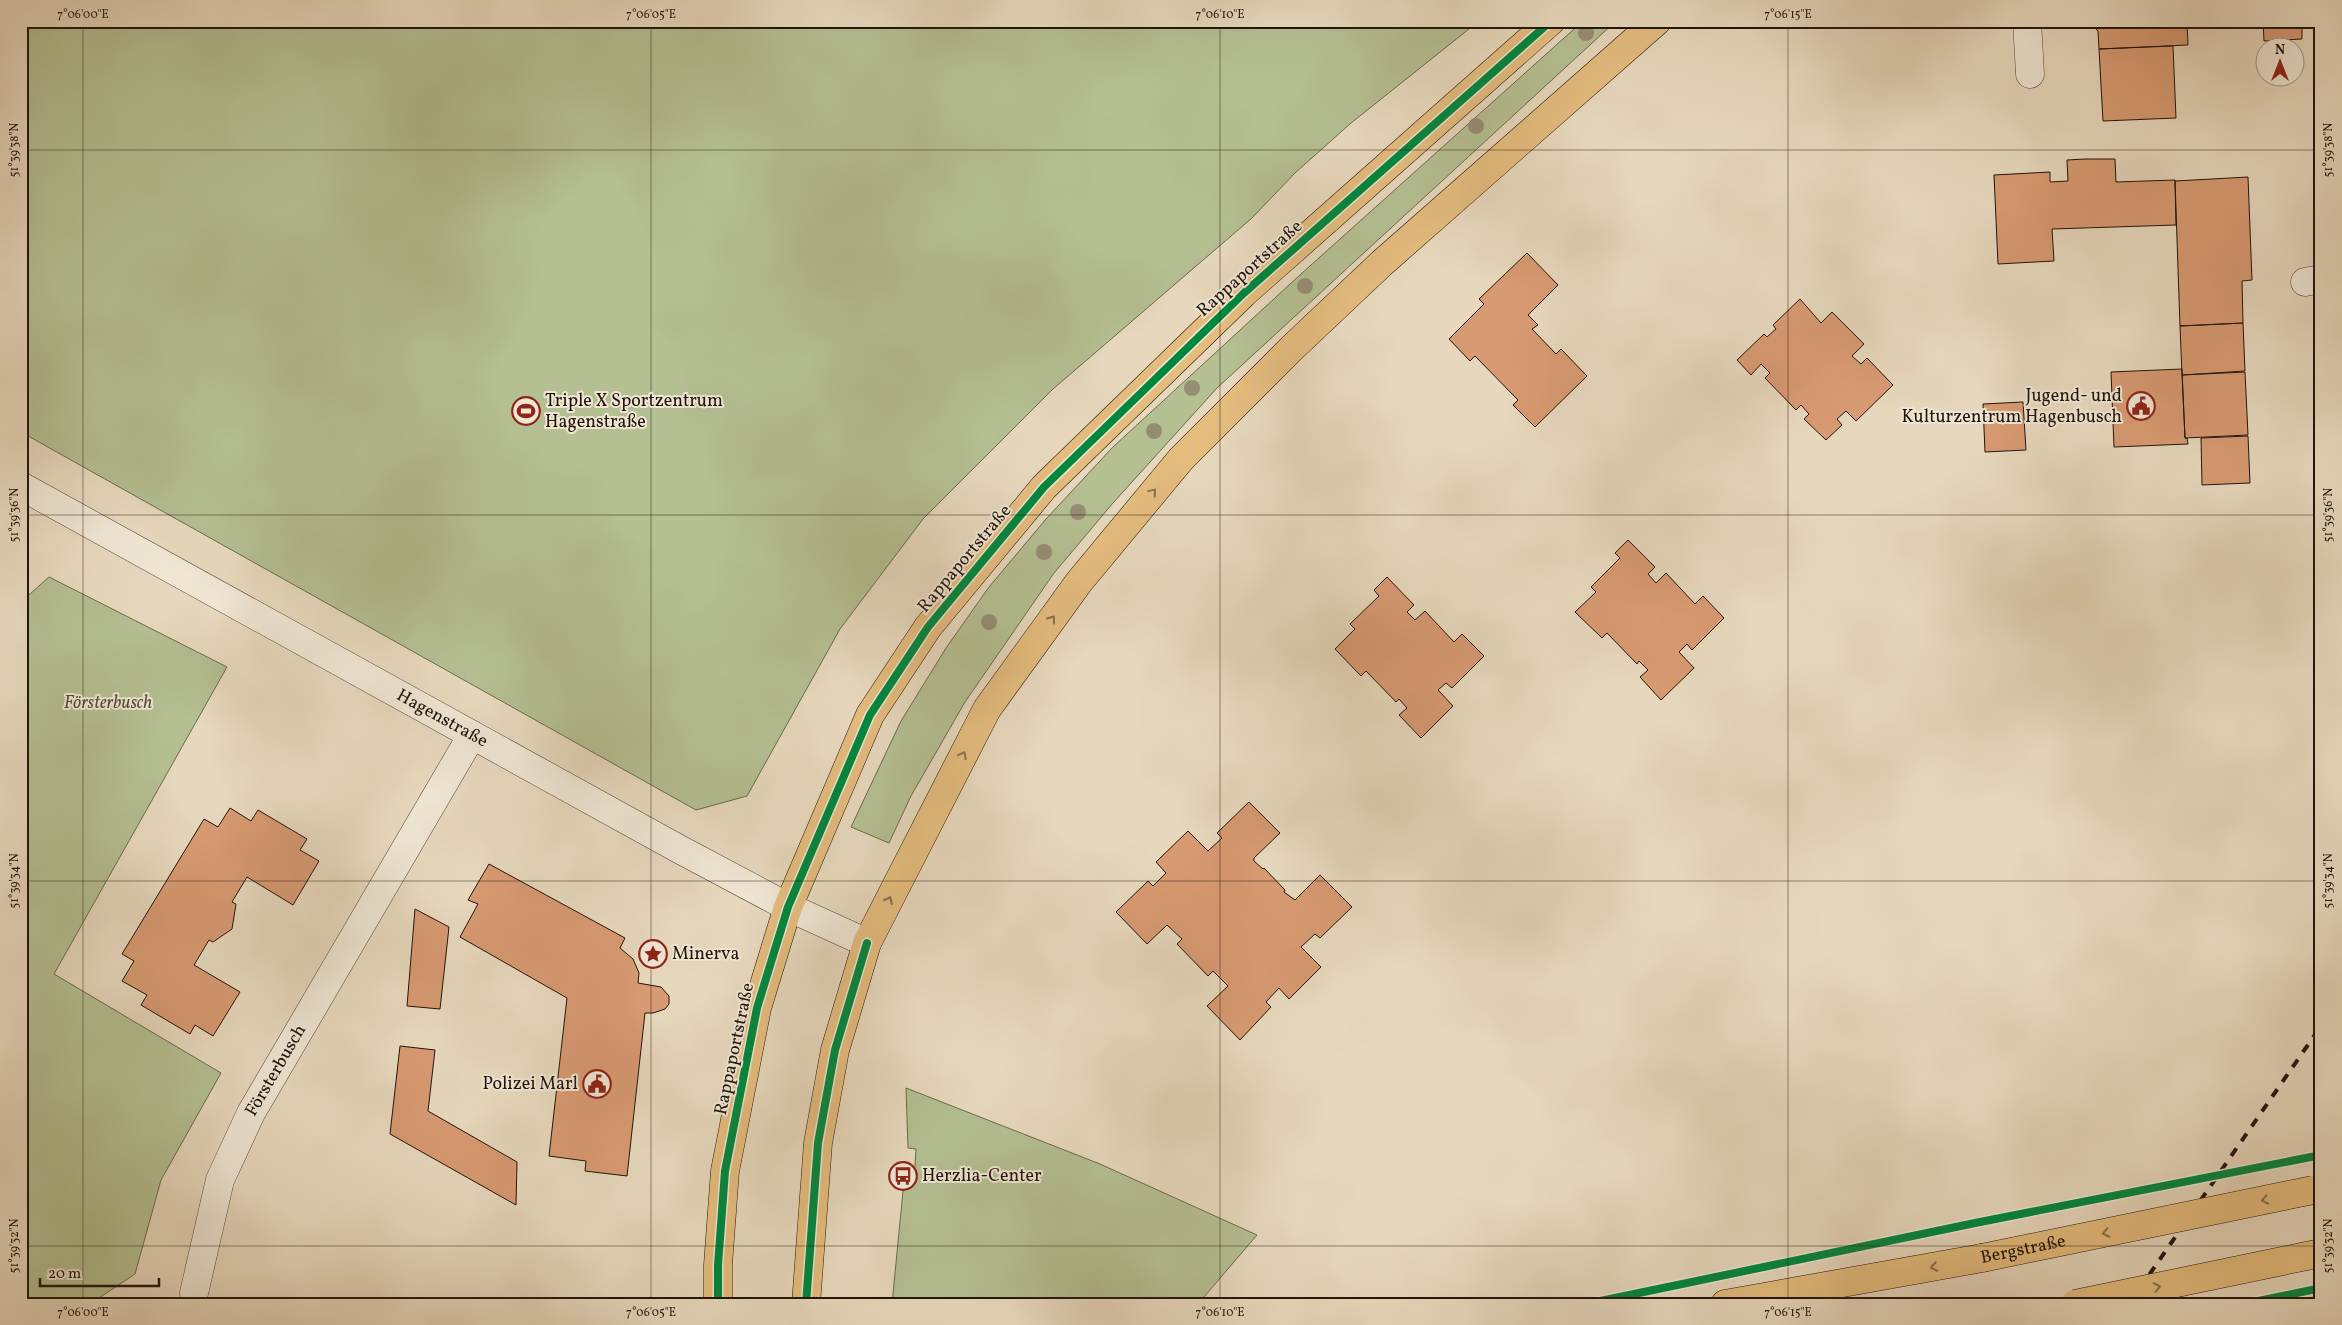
<svg xmlns="http://www.w3.org/2000/svg" width="2342" height="1325" font-family="Vollkorn,serif">
<style>
.green{fill:#b4bf92;stroke:#6a694e}
.building{fill:#d89a72;stroke:#21130b}
.lines{fill:none;stroke-linecap:round;stroke-linejoin:round}
.minor-casing{stroke:#524438;stroke-width:29}
.major-casing{stroke:#21130b;stroke-width:29}
.minor{stroke:#efe6d4;stroke-width:28}
.major{stroke:#e4bc7e;stroke-width:28}
.rail{stroke:#21130b;stroke-width:4;stroke-dasharray:9 9;stroke-linecap:butt}
.major-bridge-casing{stroke:#21130b;stroke-width:29;stroke-linecap:butt}
.major-bridge{stroke:#e4bc7e;stroke-width:28}
.cycleway-casing{stroke:#efe6d4;stroke-width:11}
.cycleway{stroke:#00873e;stroke-width:8}
.tree{fill:#968d75}
.oneway{stroke:#8c704a}
.ticks{fill:none;stroke:#21130b;stroke-width:1;stroke-opacity:0.45}
.labels{text-anchor:middle;dominant-baseline:central;stroke-width:4;stroke-linejoin:round;paint-order:stroke}
.street-label{font-size:18px;fill:#21130b;stroke:#efe6d4}
.poi-label{font-size:18px;fill:#21130b;stroke:#efe6d4;text-anchor:start}
.park-label{font-size:18px;font-style:italic;fill:#544f3a;stroke:#efe6d4}
.neatline{fill:none;stroke:#21130b;stroke-width:2}
.ticks-label{font-size:12px;text-anchor:middle;fill:#21130b}
</style>
<rect width="100%" height="100%" fill="#e7d8bd"/>
<filter id="stains"><feTurbulence type="fractalNoise" baseFrequency=".004" numOctaves="4"/><feColorMatrix values="0 0 0 0 .2 0 0 0 0 .09 0 0 0 0 .02 0 0 0 .5 -.17"/></filter>
<radialGradient id="worn" r=".72"><stop offset=".6" stop-color="#630" stop-opacity="0"/><stop offset="1" stop-color="#630" stop-opacity=".3"/></radialGradient>
<!-- green -->
<path class="green" d="M21,21H1479L1351,123L1295,173L1252,218L1053,389L923,519L840,629L747,796L696,810L21,432Z
M1583,21H1616L1217,388L1113,503L1054,573L965,702L911,796L889,843L851,827L901,721L946,648L989,587L1046,519L1113,447L1301,274Z
M49,577L227,667L54,974L221,1073L161,1180L135,1274L90,1304H21V602Z
M906,1088L1100,1164L1257,1235L1198,1304H892L904,1181H914L916,1149L908,1148Z"/>
<!-- building -->
<path class="building" d="M2093,21H2187L2188,45L2099,49L2098,31L2093,26Z
M2263,21H2302V39L2264,41Z
M2173,46L2176,118L2103,121L2099,49Z
M2085,159H2115L2116,182L2175,180L2176,225L2052,229L2054,261L1998,264L1994,175L2050,172V182L2068,181L2067,160Z
M2248,177L2252,280L2242,281L2243,323L2180,326L2175,181Z
M1527,253L1558,285L1528,315L1538,325L1532,329L1556,354L1561,349L1587,376L1535,427L1513,405L1518,400L1475,356L1470,361L1449,339L1484,304L1479,299Z
M1800,299L1821,323L1832,312L1864,344L1852,356L1861,364L1867,358L1893,385L1856,421L1846,411L1837,419L1842,425L1826,440L1804,419L1809,414L1801,405L1796,410L1765,378L1770,373L1761,364L1751,375L1737,360L1764,334L1767,337L1776,329L1773,325Z
M2243,323L2245,371L2182,375L2180,326Z
M2182,369L2185,438H2187L2188,444L2114,447L2111,372Z
M2245,372L2248,435L2185,438L2182,375Z
M2023,402L2026,450L1985,452L1983,404Z
M2248,436L2250,483L2202,485L2201,438Z
M1628,540L1655,567L1648,574L1656,583L1666,573L1695,604L1703,596L1724,618L1692,650L1687,644L1679,652L1694,668L1661,700L1640,677L1648,670L1639,661L1637,664L1607,633L1602,638L1575,612L1596,592L1591,587L1620,558L1615,553Z
M1387,577L1414,605L1407,612L1415,620L1425,611L1454,642L1462,634L1484,656L1452,688L1446,683L1438,690L1453,706L1421,738L1399,715L1407,708L1399,699L1396,702L1366,671L1361,676L1335,649L1355,629L1350,624L1379,596L1374,590Z
M1249,802L1280,833L1254,858V861L1263,869L1264,868L1285,890L1284,892L1295,900L1320,875L1352,907L1320,938L1315,934L1301,947L1321,967L1289,999L1279,988L1266,1002L1271,1007L1240,1040L1207,1006L1228,986L1213,971L1208,976L1177,944L1182,939L1167,925L1147,944L1116,912L1148,881L1153,886L1166,873L1156,862L1188,831L1208,851L1222,838L1217,833Z
M230,808L251,821L258,810L307,839L300,850L319,861L293,905L247,877L232,902L236,904L232,929L213,942L209,940L194,965L240,992L213,1036L195,1025L190,1034L141,1005L147,995L122,981L134,961L122,954L204,819L218,827Z
M489,864L625,938L620,948L633,959L639,973L638,983L661,987L669,996V1004L665,1009L653,1013H645L627,1176L585,1171L586,1161L549,1156L567,998L460,937L478,904L468,900Z
M415,909L449,927L440,1009L407,1006Z
M400,1046L435,1050L428,1111L517,1162L516,1205L390,1134Z"/>
<g class="lines">
<defs>
<g id="minor">
<path d="M2027,21L2030,74"/>
<path d="M2305,282L2321,279"/>
<path id="s1" d="M21,486L679,849L788,907L867,943"/>
<path id="s2" d="M194,1293L220,1180L251,1113L472,735"/>
</g>
<path id="major" d="M718,1304V1265L725,1171L757,1008L788,907L870,715L928,627L1044,487L1244,293L1551,21
M806,1304L818,1143L835,1050L867,943L987,709L1079,582L1181,459L1292,348L1382,263L1657,21
M1725,1304L1982,1258"/>
</defs>
<!-- minor casing -->
<use href="#minor" class="minor-casing"/>
<!-- major casing -->
<use href="#major" class="major-casing"/>
<!-- minor -->
<use href="#minor" class="minor"/>
<!-- major -->
<use href="#major" class="major"/>
<!-- rail -->
<path class="rail" d="M2129,1304L2321,1026"/>
<defs>
<g id="major-bridge">
<path id="s3" d="M1982,1258L2313,1190"/>
<path d="M2075,1304L2321,1253"/>
</g>
</defs>
<!-- major-bridge casing -->
<use href="#major-bridge" class="major-bridge-casing"/>
<!-- major-bridge -->
<use href="#major-bridge" class="major-bridge"/>
<defs>
<path id="cycleway" d="M718,1304V1265L725,1171L757,1008L788,907L870,715L928,627L1044,487L1244,293L1551,21
M806,1304L818,1143L835,1050L867,943
M1586,1304L1975,1223L2321,1155
M2244,1304L2321,1288"/>
</defs>
<!-- cycleway casing -->
<use href="#cycleway" class="cycleway-casing"/>
<!-- cycleway -->
<use href="#cycleway" class="cycleway"/>
</g>
<!-- trees -->
<g class="tree">
<circle cx="1586" cy="33" r="8"/>
<circle cx="1476" cy="126" r="8"/>
<circle cx="1305" cy="286" r="8"/>
<circle cx="1192" cy="388" r="8"/>
<circle cx="1154" cy="431" r="8"/>
<circle cx="1078" cy="512" r="8"/>
<circle cx="1044" cy="552" r="8"/>
<circle cx="989" cy="622" r="8"/>
</g>
<!-- one-way arrows -->
<defs><path id="oneway-chevron" d="M-2-3.5L2.5 0L-2 3.5" fill="none" stroke-width="1.6" stroke-linecap="round" stroke-linejoin="round" transform="scale(1.25)"/></defs>
<g class="oneway">
<use href="#oneway-chevron" transform="translate(1153 492) rotate(-50)"/>
<use href="#oneway-chevron" transform="translate(1052 619) rotate(-54)"/>
<use href="#oneway-chevron" transform="translate(963 755) rotate(-62)"/>
<use href="#oneway-chevron" transform="translate(889 900) rotate(-63)"/>
<use href="#oneway-chevron" transform="translate(2265 1200) rotate(168)"/>
<use href="#oneway-chevron" transform="translate(2106 1233) rotate(168)"/>
<use href="#oneway-chevron" transform="translate(1934 1267) rotate(170)"/>
<use href="#oneway-chevron" transform="translate(2157 1287) rotate(-12)"/>
</g>
<!-- ticks -->
<path class="ticks" d="M83,21V1304M651,21V1304M1220,21V1304M1788,21V1304M21,150H2321M21,515H2321M21,881H2321M21,1246H2321"/>
<!-- icons -->
<defs>
<symbol id="civic-ring" viewBox="-11 -11 22 22"><circle r="9.5" fill="#efe6d4" stroke="#8f2418" stroke-width="1.5"/><path d="M-.6-6.5H3V-4.5H.6V-3L4-1V1h2V6H-6V1h2V-1L-.6-3ZM-1.2 2.5V6h2.4V2.5Z" fill="#8f2418"/></symbol>
<symbol id="stadium-ring" viewBox="-11 -11 22 22"><circle r="9.5" fill="#efe6d4" stroke="#8f2418" stroke-width="1.5"/><path d="M0-5a6.5 5 0 1 0 0 10a6.5 5 0 1 0 0-10ZM-3.5-1.8h7v3.6h-7Z" fill="#8f2418"/></symbol>
<symbol id="sight-ring" viewBox="-11 -11 22 22"><circle r="9.5" fill="#efe6d4" stroke="#8f2418" stroke-width="1.5"/><path d="M0-6L1.8-2.2L6-1.7L2.9 1.2L3.7 5.4L0 3.3L-3.7 5.4L-2.9 1.2L-6-1.7L-1.8-2.2Z" fill="#8f2418"/></symbol>
<symbol id="bus-ring" viewBox="-11 -11 22 22"><circle r="9.5" fill="#efe6d4" stroke="#8f2418" stroke-width="1.5"/><path d="M-5-6H5V4H4V6H2V4H-2V6H-4V4H-5ZM-3.5-4V0h7V-4ZM-3.5 1.2v1.5H-2V1.2ZM2 1.2v1.5H3.5V1.2Z" fill="#8f2418"/></symbol>
</defs>
<g fill-rule="evenodd">
<use href="#civic-ring" x="2125" y="390" width="32" height="32"/>
<use href="#stadium-ring" x="510" y="395" width="32" height="32"/>
<use href="#sight-ring" x="637" y="938" width="32" height="32"/>
<use href="#civic-ring" x="581" y="1068" width="32" height="32"/>
<use href="#bus-ring" x="887" y="1160" width="32" height="32"/>
</g>
<g class="labels">
<!-- street labels -->
<g class="street-label">
<text transform="translate(1250 269) rotate(-42)">Rappaportstraße</text>
<text transform="translate(965 559) rotate(-50)">Rappaportstraße</text>
<text stroke="none"><textPath href="#s1" startOffset="481">Hagenstraße</textPath></text>
<text transform="translate(735 1049) rotate(-78)">Rappaportstraße</text>
<text stroke="none"><textPath href="#s2" startOffset="239">Försterbusch</textPath></text>
<text stroke="none"><textPath href="#s3" startOffset="42">Bergstraße</textPath></text>
</g>
<!-- poi labels -->
<g class="poi-label">
<text x="2122" y="396" text-anchor="end">Jugend- und<tspan x="2122" dy="21">Kulturzentrum Hagenbusch</tspan></text>
<text x="545" y="401">Triple X Sportzentrum<tspan x="545" dy="21">Hagenstraße</tspan></text>
<text x="672" y="954">Minerva</text>
<text x="578" y="1084" text-anchor="end">Polizei Marl</text>
<text x="922" y="1176">Herzlia-Center</text>
</g>
<!-- park labels -->
<g class="park-label">
<text x="108" y="703">Försterbusch</text>
</g>
</g>
<!-- margin -->
<rect width="2342" height="1325" fill="none" stroke="#e7d8bd" stroke-width="55"/>
<!-- north arrow -->
<g transform="translate(2280 62)"><circle r="24" fill="#efe6d4" stroke="#9d9284"/>
<path d="M0-4L9 19L0 12L-9 19Z" fill="#8f2418"/>
<text y="-8" font-size="14" font-weight="bold" text-anchor="middle" fill="#21130b">N</text>
</g>
<!-- scale -->
<path d="M40 1278v8h119v-8" fill="none" stroke="#21130b" stroke-width="2.5"/>
<text x="48" y="1278" font-size="15" fill="#21130b" stroke="#efe6d4" stroke-width="4" paint-order="stroke">20 m</text>
<rect x="28" y="28" width="2286" height="1270" class="neatline"/>
<g class="ticks-label">
<text x="83" y="18">7°06'00"E</text>
<text x="651" y="18">7°06'05"E</text>
<text x="1220" y="18">7°06'10"E</text>
<text x="1788" y="18">7°06'15"E</text>
<text transform="translate(14 150) rotate(-90)" y="4">51°39'38"N</text>
<text transform="translate(2328 150) rotate(-90)" y="4">51°39'38"N</text>
<text transform="translate(14 515) rotate(-90)" y="4">51°39'36"N</text>
<text transform="translate(2328 515) rotate(-90)" y="4">51°39'36"N</text>
<text transform="translate(14 881) rotate(-90)" y="4">51°39'34"N</text>
<text transform="translate(2328 881) rotate(-90)" y="4">51°39'34"N</text>
<text transform="translate(14 1246) rotate(-90)" y="4">51°39'32"N</text>
<text transform="translate(2328 1246) rotate(-90)" y="4">51°39'32"N</text>
<text x="83" y="1316">7°06'00"E</text>
<text x="651" y="1316">7°06'05"E</text>
<text x="1220" y="1316">7°06'10"E</text>
<text x="1788" y="1316">7°06'15"E</text>
</g>
<rect width="100%" height="100%" filter="url(#stains)"/>
<rect width="100%" height="100%" fill="url(#worn)"/>
</svg>
